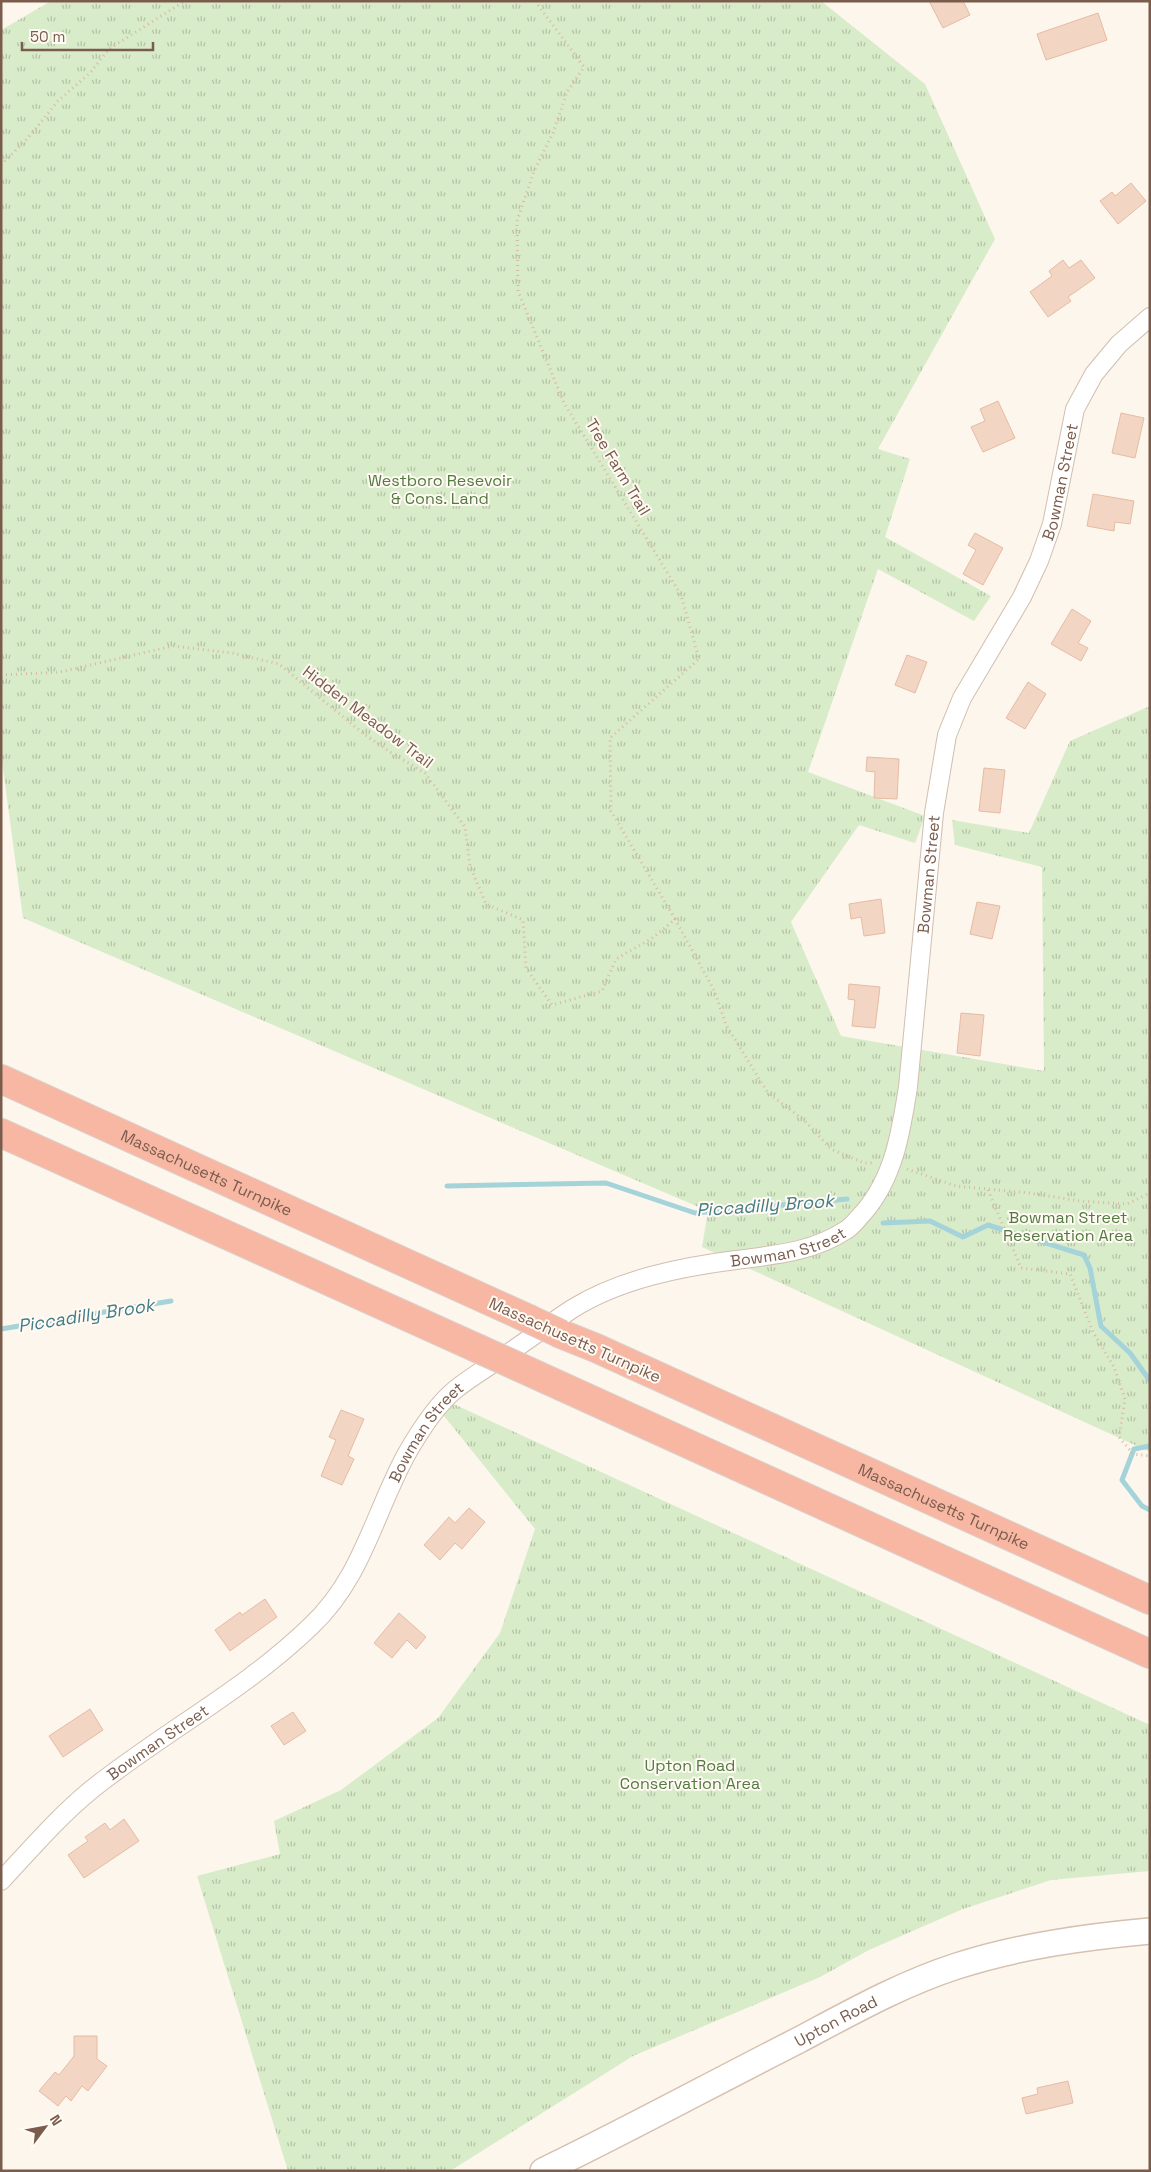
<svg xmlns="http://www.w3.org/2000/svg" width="1151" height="2172" font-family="'Space Grotesk',sans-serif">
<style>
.grass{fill:url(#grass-tufts)}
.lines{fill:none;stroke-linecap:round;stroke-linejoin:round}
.stream{stroke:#a5d3da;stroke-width:5}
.building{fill:#f3d5c3;stroke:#e6bba3}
.street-casing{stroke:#d1beb0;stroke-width:20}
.secondary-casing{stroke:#d6c0b0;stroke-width:28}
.highway-casing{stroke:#dad1cd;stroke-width:30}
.path{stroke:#d9b8a5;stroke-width:3;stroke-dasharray:1 4;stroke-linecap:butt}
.street{stroke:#fff;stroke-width:18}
.secondary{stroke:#fff;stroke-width:25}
.highway{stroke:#f7b7a3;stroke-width:28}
.highway-bridge-casing{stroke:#dad1cd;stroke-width:30;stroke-linecap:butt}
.highway-bridge{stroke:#f7b7a3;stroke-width:28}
.labels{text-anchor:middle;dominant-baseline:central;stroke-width:4;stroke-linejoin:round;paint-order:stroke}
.street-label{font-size:16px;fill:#7a5c4d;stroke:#fffaf3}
.park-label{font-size:16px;fill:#537a41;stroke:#fffaf3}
.water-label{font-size:18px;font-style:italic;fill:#437c86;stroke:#fffaf3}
</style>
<defs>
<pattern id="grass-tufts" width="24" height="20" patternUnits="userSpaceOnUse" patternTransform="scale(1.25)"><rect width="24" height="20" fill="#d8ecc9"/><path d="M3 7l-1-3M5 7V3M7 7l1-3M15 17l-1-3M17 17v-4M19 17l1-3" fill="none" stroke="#b4c2a5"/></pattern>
</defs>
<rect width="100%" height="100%" fill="#fdf6ec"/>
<!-- grass -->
<path class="grass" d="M51,1H821L925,84L995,239L878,449L910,459L885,537L991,596L974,621L878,569L808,772L925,816L915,843L859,825L791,922L841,1036L1044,1071L1042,867L955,845L952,820L1029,833L1070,741L1150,706V1452L702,1247L708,1211L23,918L1,754V30Z
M445,1400L1150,1725V1871L1051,1880L963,1909L869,1950L820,1977L633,2056L450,2171H288L197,1876L280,1854L274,1821L341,1790L438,1718L500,1633L535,1529L440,1411Z"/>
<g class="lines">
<!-- stream -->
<path class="stream" d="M447,1186L606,1183L695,1213L847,1199
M883,1223L930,1221L963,1237L988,1225L1084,1255L1090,1268L1101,1326L1130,1353L1150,1381
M1,1329L171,1301
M1150,1446L1134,1449L1122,1480L1142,1506L1150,1510"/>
</g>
<!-- building -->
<path class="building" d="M929,1H963L970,15L943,28Z
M1098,13L1107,40L1046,60L1037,34Z
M1131,183L1146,201L1118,224L1100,201L1112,192L1115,196Z
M1063,260L1069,268L1081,260L1095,278L1068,297L1071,301L1048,317L1030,292L1052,276L1049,271Z
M998,401L1015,438L983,452L971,427L985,421L980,409Z
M1121,413L1144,418L1135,458L1112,453Z
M1093,494L1134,501L1130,524L1115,522L1114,531L1087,526Z
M975,533L1003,548L983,585L963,574L976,550L968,545Z
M1072,609L1091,621L1078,643L1088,648L1081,661L1051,644Z
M907,655L927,662L915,693L895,685Z
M1028,682L1046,694L1025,729L1006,718Z
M867,757L899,759L897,799L874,798L875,772L866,771Z
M984,768L1005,770L1000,813L979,811Z
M881,899L885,933L864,936L861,917L851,919L849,904Z
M977,902L1000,906L992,939L970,934Z
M849,984L880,987L875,1028L852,1026L855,1000L848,999Z
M961,1013L984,1015L980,1056L957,1053Z
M341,1410L364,1419L348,1456L354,1459L342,1485L321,1476L336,1440L329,1437Z
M469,1508L485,1522L462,1549L455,1543L440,1560L424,1545L449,1517L455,1523Z
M265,1599L277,1617L230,1651L215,1630L240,1612L242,1615Z
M399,1613L426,1637L416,1649L407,1640L392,1658L374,1643Z
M90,1709L103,1730L63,1757L49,1736Z
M293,1712L306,1731L284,1745L271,1726Z
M124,1819L139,1841L84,1878L68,1855L88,1841L85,1837L105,1823L110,1830Z
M74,2036H97V2059L107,2066L88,2091L82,2086L71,2101L66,2096L58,2106L39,2091L55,2072L59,2075L74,2056Z
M1068,2081L1073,2103L1026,2114L1022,2098L1038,2094L1037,2088Z"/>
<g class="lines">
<defs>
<g id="street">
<path id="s1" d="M1,1881C30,1850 58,1817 91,1790C162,1733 245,1690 311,1626C362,1578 374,1514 406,1455C419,1432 436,1405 456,1389C471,1377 488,1367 504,1356C527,1341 549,1324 572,1309C620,1279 681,1267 736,1260C774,1255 813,1252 846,1230C853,1226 858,1218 864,1212C894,1177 901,1132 908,1087L934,813L947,735L962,698L1022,597L1039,561L1052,524L1075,409L1094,374L1119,344L1150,317"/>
</g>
<g id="secondary">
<path id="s2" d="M543,2171C630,2129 714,2083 799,2040C850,2013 901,1984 957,1966C1019,1946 1085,1937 1150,1931"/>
</g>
<g id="highway">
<path id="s3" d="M1,1079L529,1319"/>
<path d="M1,1133L479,1349"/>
<path id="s4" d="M561,1334L596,1348L1150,1600"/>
<path d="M519,1367L1150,1654"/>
</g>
</defs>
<!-- street casing -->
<use href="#street" class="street-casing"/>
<!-- secondary casing -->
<use href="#secondary" class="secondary-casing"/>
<!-- highway casing -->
<use href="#highway" class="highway-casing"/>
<!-- path -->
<path class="path" d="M535,1L584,67L567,92L553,133L534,171L517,221L518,291L564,403L681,595L699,659L610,738L611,811L675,919
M1,165L28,138L58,101L90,73L109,49L185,1
M1,675L60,672L173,646L232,653L279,664L364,734L390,752L425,773L465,827L470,866L486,904L523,920L526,968L552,1005L602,991L616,959L654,937L675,919L715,992L726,1025L768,1093L805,1121L831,1149L864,1163H874
M907,1169L956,1186L1029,1193L1080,1201L1127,1204L1150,1193
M988,1190L1021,1268L1070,1274L1093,1332L1114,1367L1125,1399L1119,1437L1133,1454L1150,1456"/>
<!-- street -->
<use href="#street" class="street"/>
<!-- secondary -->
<use href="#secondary" class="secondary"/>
<!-- highway -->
<use href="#highway" class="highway"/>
<defs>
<path id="highway-bridge" d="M529,1319L561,1334
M479,1349L519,1367"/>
</defs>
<!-- highway-bridge casing -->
<use href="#highway-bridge" class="highway-bridge-casing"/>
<!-- highway-bridge -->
<use href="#highway-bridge" class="highway-bridge"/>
</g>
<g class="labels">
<!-- street labels -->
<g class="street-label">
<text transform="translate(618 467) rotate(59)">Tree Farm Trail</text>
<text stroke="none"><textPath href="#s1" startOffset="1905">Bowman Street</textPath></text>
<text transform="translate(368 717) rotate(37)">Hidden Meadow Trail</text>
<text stroke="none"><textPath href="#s1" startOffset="1485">Bowman Street</textPath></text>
<text stroke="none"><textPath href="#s3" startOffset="226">Massachusetts Turnpike</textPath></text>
<text stroke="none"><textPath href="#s1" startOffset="1050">Bowman Street</textPath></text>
<text transform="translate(575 1340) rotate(24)">Massachusetts Turnpike</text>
<text stroke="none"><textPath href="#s1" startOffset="630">Bowman Street</textPath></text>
<text stroke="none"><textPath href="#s4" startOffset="420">Massachusetts Turnpike</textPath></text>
<text stroke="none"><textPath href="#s1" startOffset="210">Bowman Street</textPath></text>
<text stroke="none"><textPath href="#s2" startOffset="329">Upton Road</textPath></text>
</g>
<!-- park labels -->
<g class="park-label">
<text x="440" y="480">Westboro Resevoir<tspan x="440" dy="18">&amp; Cons. Land</tspan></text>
<text x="1068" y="1217">Bowman Street<tspan x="1068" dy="18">Reservation Area</tspan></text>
<text x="690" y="1765">Upton Road<tspan x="690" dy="18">Conservation Area</tspan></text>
</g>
<!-- water labels -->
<g class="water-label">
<text transform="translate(765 1205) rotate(-4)">Piccadilly Brook</text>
<text transform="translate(86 1315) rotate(-9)">Piccadilly Brook</text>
</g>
</g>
<!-- border -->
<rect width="1151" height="2172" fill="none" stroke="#7a5c4d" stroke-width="5"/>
<!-- north arrow -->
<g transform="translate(45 2127) rotate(58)" stroke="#fffaf3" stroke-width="4" paint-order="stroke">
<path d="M0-4L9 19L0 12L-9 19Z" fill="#7a5c4d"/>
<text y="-8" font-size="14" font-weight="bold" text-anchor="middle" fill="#7a5c4d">N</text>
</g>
<!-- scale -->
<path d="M22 42v8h131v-8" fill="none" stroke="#7a5c4d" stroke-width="2.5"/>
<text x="30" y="42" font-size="15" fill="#7a5c4d" stroke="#fffaf3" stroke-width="4" paint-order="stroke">50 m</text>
</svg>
